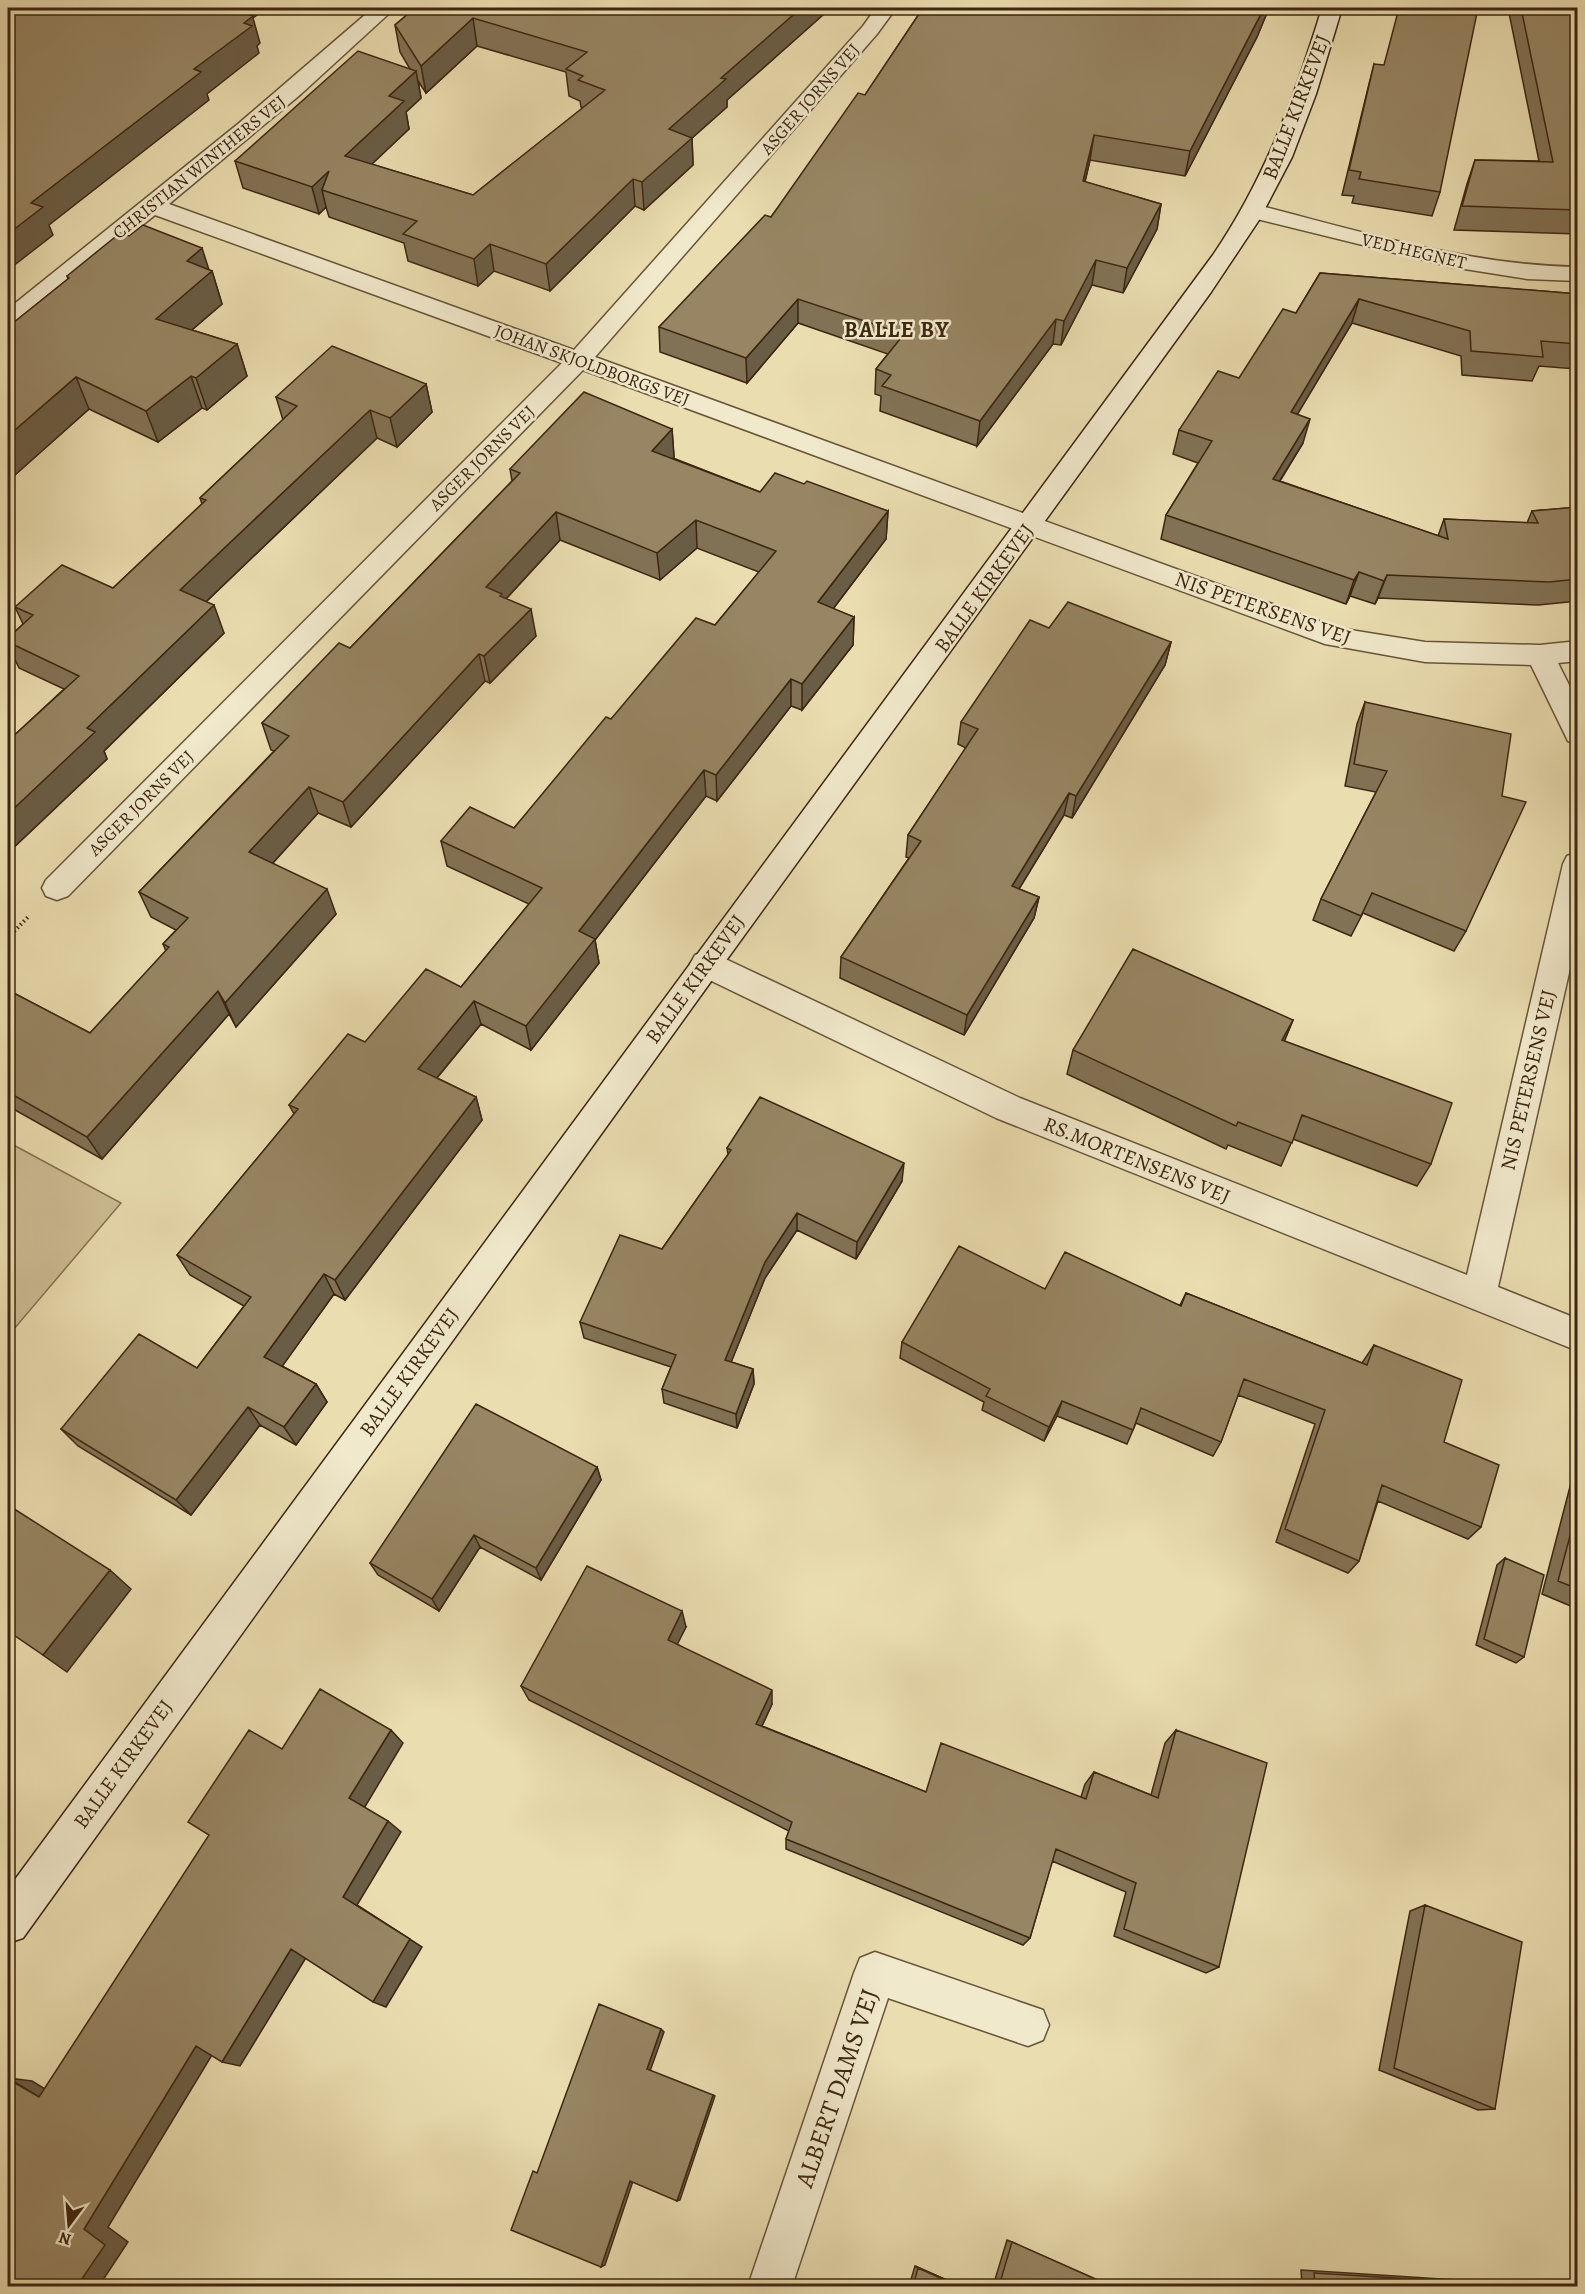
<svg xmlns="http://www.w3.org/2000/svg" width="1585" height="2294" font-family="Alegreya,serif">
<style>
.green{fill:#cdbe95;stroke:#857252;stroke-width:1.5}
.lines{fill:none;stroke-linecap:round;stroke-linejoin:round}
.street-casing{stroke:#685438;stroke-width:3}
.secondary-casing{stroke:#3d2610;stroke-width:3}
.path{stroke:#3d2610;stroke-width:4;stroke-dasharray:1.5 3;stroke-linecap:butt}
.street{fill:#f1e9cc;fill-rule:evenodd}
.secondary{fill:#f1e9cc;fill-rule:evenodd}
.wall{fill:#827255;stroke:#3d2610;stroke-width:1.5;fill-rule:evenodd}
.shaded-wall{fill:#6a5d45;stroke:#3d2610;stroke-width:1.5}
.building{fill:#978563;stroke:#3d2610;stroke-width:1.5}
.labels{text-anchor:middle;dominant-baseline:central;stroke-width:5;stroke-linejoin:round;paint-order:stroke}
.far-street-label{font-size:18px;fill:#3d2610;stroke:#f1e9cc}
.street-label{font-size:21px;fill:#3d2610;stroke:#f1e9cc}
.far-district-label{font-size:22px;font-weight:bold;letter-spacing:1.5px;fill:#3d2610;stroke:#f1e9cc}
.near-street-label{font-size:26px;fill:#3d2610;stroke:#f1e9cc}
</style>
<rect width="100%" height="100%" fill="#eaddb0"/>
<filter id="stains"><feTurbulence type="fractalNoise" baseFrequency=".00333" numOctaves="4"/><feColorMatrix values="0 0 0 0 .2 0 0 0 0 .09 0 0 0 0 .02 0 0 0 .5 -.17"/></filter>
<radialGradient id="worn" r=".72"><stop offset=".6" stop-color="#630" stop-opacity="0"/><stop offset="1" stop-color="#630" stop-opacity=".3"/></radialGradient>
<!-- green -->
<path class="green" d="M8,1142L121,1203L8,1336Z"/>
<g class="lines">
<defs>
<path id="street" d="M373,8H395L301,94L169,204L574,350L863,26L876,8H896L877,34L595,357L1338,628L1425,642L1540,645L1578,641V661L1558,663L1578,703V744L1568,741L1531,665L1425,662L1325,644L583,370L68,896L57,900L46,896L42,888L46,880L562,363L155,215L17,326L8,329V309L238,124Z
M1253,204C1360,231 1466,265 1578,267V281L1527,279L1452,267L1245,216L1242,211L1245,206Z
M1578,852V933L1498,1287L1578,1319V1351L996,1118L695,973L690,964L695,955L706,951L717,955L1020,1098L1467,1275L1563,864L1567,856Z
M875,1952L1043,2010L1049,2025L1043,2040L1028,2046L888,1998L792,2286H748L854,1973L860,1958Z"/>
<path id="secondary" d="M1322,8H1342L1316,94L1292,157L1259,220L1211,292L717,973L23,1938L8,1943V1889L1213,255C1265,179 1295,96 1322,8Z"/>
</defs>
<!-- street casing -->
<use href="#street" class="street-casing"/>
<!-- secondary casing -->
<use href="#secondary" class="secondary-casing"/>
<!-- path -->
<path class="path" d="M8,938L28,917"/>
<!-- street -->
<use href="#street" class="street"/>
<!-- secondary -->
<use href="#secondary" class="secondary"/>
</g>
<!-- wall -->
<path class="wall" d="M415,8H681L824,14L727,100V107L692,138L693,165L644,210L635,206L550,291L494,271L478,286L408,261L404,243L329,217L326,207L319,214L243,188L235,161L410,69L400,52L395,25ZM477,46L566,72L569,96L580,101L581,107L583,108L473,195L371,164L409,129L406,112L421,98L418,81L426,93Z
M923,8H1269L1257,37L1185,176L1090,160L1085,182L1161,204L1157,229L1123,293L1092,285L1061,345L1053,344L977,446L880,411L881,396L875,394L876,369L888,354L798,323L747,383L660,352L659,327L771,217L865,95Z
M1508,8H1578V234L1454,230L1467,184L1475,160L1539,161Z
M1374,64L1440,192L1432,216L1352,203L1354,196L1342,195L1368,88Z
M209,270L212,271L222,304L192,330L237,344L247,376L207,410L202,408L158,442L89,409L8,481V327L68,279L67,276Z
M1320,273L1578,294V365L1576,369L1539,366L1532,381L1462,375L1461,356L1352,323L1297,414L1303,443L1280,481L1438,536L1444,519L1527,523L1532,511L1578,507V601L1538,605L1378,598L1375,604L1350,596L1346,604L1161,539L1166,515L1198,463L1173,454L1179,430L1239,378L1296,313Z
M426,384L432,412L397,447L377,438L206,602L224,633L104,751L107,759L9,852L8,851V741L64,689L19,668L8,645V638L23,624L15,607L113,588L202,504L200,498L283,420L276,397Z
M672,429L674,457L673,458L760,492L804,484L888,511L886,539L833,609L854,617L853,645L802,710L791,706L717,801L706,796L595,940L599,963L531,1050L481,1024L437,1078L476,1097L482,1120L345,1300L334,1294L282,1366L316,1384L327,1402L296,1445L260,1425L191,1515L78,1446L61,1429L197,1368L244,1306L190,1275L177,1255L294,1114L289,1105L365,1042L461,987L529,904L447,866L441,841L514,828L611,719L715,625L759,572L697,548L660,580L560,540L506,599L536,636L490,683L485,681L351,827L318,813L273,863L336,914L236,1027L229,1014L102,1159L8,1106V990L90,1033L166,951L163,944L176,930L151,917L139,892L274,751L271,750L262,723L350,648L512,481L510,469Z
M1049,628L1171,642L1165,665L1072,818L1064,815L1019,889L1039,897L1034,918L964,1035L840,978L841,957L909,858L906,857L908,835L966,748L958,744L961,722Z
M1365,702L1466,931L1454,951L1363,913L1351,936L1313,920L1321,899L1376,792L1345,786L1357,724Z
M1293,1020L1284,1041L1431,1164L1417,1186L1293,1139L1281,1166L1228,1145L1226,1149L1067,1074L1073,1050Z
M727,1148L902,1181L856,1259L797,1230L765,1278L731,1362L753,1369L754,1384L737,1428L664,1403L662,1389L671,1367L584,1338L580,1322L662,1249L728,1155Z
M1045,1289L1180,1305L1186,1293L1362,1363L1374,1345L1444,1442L1481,1527L1468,1539L1378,1501L1359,1561L1348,1573L1276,1542L1315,1424L1238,1395L1221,1442L1213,1456L1136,1423L1127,1444L1057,1416L1044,1441L982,1410L984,1402L900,1358L902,1342Z
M1578,1456V1609L1542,1594Z
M597,1467L601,1480L541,1580L480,1547L439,1611L378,1575L370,1563Z
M1505,1558L1524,1657L1516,1663L1476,1645L1497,1565Z
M686,1627L677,1644L772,1704L762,1726L926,1792L1081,1797L1085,1784L1094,1772L1151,1795L1165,1743L1176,1730L1219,1967L1206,1973L1114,1936L1126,1892L1052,1861L1030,1938L1023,1945L786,1849V1839L789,1831L529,1700L521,1686Z
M1425,1905L1495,2109L1478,2110L1379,2070L1410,1911Z
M1007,2240L1012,2242L1111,2286H993Z
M915,2266L960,2286H909Z
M1301,2270L1473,2281L1490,2284L1491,2286H1302Z"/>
<!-- shaded-wall -->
<path class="shaded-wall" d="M218,8H266L253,18L260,43L257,46L259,53L207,94L209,100L49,225L53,235L8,270V234L31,203L194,69Z
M801,8H829L824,14L727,100V107L692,138L693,165L644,210L642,182L669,129L721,78Z
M1264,8H1269L1257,37L1185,176L1190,151Z
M473,18L477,46L426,93L421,66Z
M416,71L421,98L406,112L409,129L351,184L345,156L389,96Z
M1094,135L1090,160L1079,206L1083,181Z
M329,171L322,190L326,207L319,214L312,187Z
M633,179L635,206L550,291L546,264Z
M1161,204L1157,229L1123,293L1127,268Z
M490,244L494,271L478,286L474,259Z
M202,248L210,273L212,271L222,304L167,351L156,319L187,261Z
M1096,260L1092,285L1061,345L1064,321Z
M798,299V323L747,383L746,358Z
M1359,299L1352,323L1284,437L1291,412Z
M1056,319L1053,344L977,446L980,421Z
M237,344L247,376L207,410L196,378Z
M191,376L202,408L158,442L146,411Z
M76,377L89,409L8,481V436Z
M426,384L432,412L397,447L390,418Z
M370,410L377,438L190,617L180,590Z
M1310,419L1303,443L1266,503L1273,479Z
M672,429L674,457L655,479L652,451Z
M888,511L886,539L817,630L818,602Z
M556,512L560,540L504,601L486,587Z
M696,520L697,548L660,580L657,553Z
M1359,572L1350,596L1346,604L1354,580Z
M1387,575L1378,598L1375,604L1384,581Z
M214,605L224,633L104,751L107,759L9,852L8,849V814L87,728Z
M531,609L536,636L490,683L484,656Z
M854,617L853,645L802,710V684Z
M1171,642L1165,665L1072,818L1076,796Z
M479,654L485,681L351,827L343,802Z
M791,679V706L717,801L716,775Z
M704,770L706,796L595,940L599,963L531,1050L526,1026L579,931Z
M309,787L318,813L260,877L249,852Z
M1069,793L1064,815L1008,907L1012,886Z
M327,889L336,914L236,1027L225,1003Z
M1039,897L1034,918L964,1035L967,1015Z
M218,991L229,1014L102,1159L87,1137Z
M474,1001L481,1024L426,1091L418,1069Z
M1293,1020L1283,1045L1282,1040Z
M476,1097L482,1120L345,1300L335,1280Z
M904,1163L902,1181L856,1259L857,1242Z
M797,1213V1230L765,1278L726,1375L725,1360L765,1262Z
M324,1274L334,1294L276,1375L264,1357Z
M753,1369L754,1384L737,1428L736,1414Z
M316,1384L327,1402L296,1445L284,1427Z
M1062,1401L1057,1416L1044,1441L1049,1427Z
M248,1407L260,1425L191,1515L176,1500Z
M597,1467L601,1480L541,1580L536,1568Z
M474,1535L480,1547L439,1611L432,1599Z
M110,1570L131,1589L67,1672L43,1655Z
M682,1611L686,1627L672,1655L668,1640Z
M772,1690V1704L757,1737L756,1724Z
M391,1730L403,1743L363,1810L349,1798Z
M388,1821L401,1832L357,1905L422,1947L386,2007L373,2002L343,1897Z
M291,1949L307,1956L240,2066L222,2062Z
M661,2029L664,2032L650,2071L647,2069Z
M196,2046L215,2050L108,2227L128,2242L99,2286H77L84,2229Z
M8,2078L32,2081L63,2100L39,2097Z
M713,2095L715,2096L680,2200L677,2201Z
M630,2181H633L605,2265L601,2267Z
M915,2266L960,2286H958L918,2268Z"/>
<!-- building -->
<path class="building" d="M8,8H228L253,16L244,23L252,26L194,69L201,72L31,203L43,207L8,234Z
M415,8H801L721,78L726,79L669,129L692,138L642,182L633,179L546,264L490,244L474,259L403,234L417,221L322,190L329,171L312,187L235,161L358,51L416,71L389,96L404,101L345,156L473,195L605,90L578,80L583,76L566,69L587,52L473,18L421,66L395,25Z
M923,8H1264L1190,151L1094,135L1083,181L1161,204L1127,268L1096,260L1064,321L1056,319L980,421L882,386L891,375L876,369L904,334L798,299L746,358L659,327L765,215L771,217L858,93L865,95Z
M1399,8H1478L1440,192L1359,179L1361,172L1349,170L1374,64L1384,65Z
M1521,8H1578V210L1462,206L1475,160L1553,162Z
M143,225L202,248L187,261L212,271L156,319L237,344L196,378L191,376L146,411L76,377L8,436V327L69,278L67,276L120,233L129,236Z
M1320,273L1578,294V344L1541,341L1543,357L1471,351L1470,331L1359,299L1291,412L1310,419L1273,479L1448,539L1444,519L1538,523L1532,511L1578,507V579L1549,582L1387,575L1384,581L1359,572L1354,580L1166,515L1212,441L1179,430L1218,371L1239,378L1283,309L1296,313Z
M332,346L426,384L390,418L370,410L180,590L214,605L87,728L95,732L8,814V741L79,676L8,642V638L33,615L15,607L62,565L113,588L206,500L200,498L297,406L276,397Z
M584,392L672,429L652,451L760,492L775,473L804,484L807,481L888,511L818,602L854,617L802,684L791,679L716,775L704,770L579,931L595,939L526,1026L474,1001L418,1069L476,1097L335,1280L324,1274L264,1357L316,1384L284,1427L248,1407L176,1500L61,1429L139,1334L197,1368L251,1297L177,1255L298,1109L289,1105L348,1034L365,1042L426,969L461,987L542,888L441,841L470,807L514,828L606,717L611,719L696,618L715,625L776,551L696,520L657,553L556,512L486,587L502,594L500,596L531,609L484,656L479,654L343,802L309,787L249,852L327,889L225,1003L218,991L87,1137L8,1092V990L90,1033L169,947L163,944L188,918L139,892L289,736L262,723L339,643L350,648L520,473L510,469Z
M1068,602L1171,642L1076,796L1069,793L1012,886L1039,897L967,1015L841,957L921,841L908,835L978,729L961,722L1030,620L1049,628Z
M1365,702L1511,734L1502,796L1526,802L1466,931L1372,893L1361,916L1321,899L1387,771L1354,764Z
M1133,949L1293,1020L1282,1040L1452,1103L1431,1164L1302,1115L1292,1143L1238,1122L1236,1126L1073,1050Z
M760,1097L904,1163L857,1242L797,1213L765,1262L725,1360L753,1369L736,1414L662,1389L676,1355L580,1322L620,1235L662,1249L731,1150L727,1148Z
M959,1246L1045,1289L1065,1252L1181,1306L1186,1293L1367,1365L1374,1345L1462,1380L1444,1442L1499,1465L1481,1527L1382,1485L1359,1561L1285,1529L1325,1410L1244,1379L1221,1442L1141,1408L1133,1430L1062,1401L1049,1427L986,1396L990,1389L902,1342Z
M476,1404L597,1467L536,1568L474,1535L432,1599L370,1563Z
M8,1505L110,1570L43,1655L8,1631Z
M1578,1506V1589L1558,1581Z
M1505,1558L1544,1575L1524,1657L1484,1639Z
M587,1566L682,1611L668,1640L772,1690L756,1724L926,1792L941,1743L1086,1799L1094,1772L1158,1798L1176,1730L1267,1763L1219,1967L1124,1929L1136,1883L1056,1849L1030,1938L786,1839L792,1822L521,1686Z
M320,1689L391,1730L349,1798L388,1821L343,1897L410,1939L373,2002L291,1949L222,2062L196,2046L84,2229L105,2245L77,2286H8V2197L14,2187L8,2183V2079L39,2097L209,1835L188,1822L249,1730L282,1749Z
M1425,1905L1522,1942L1495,2109L1394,2068Z
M599,2004L661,2029L647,2069L713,2095L677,2201L630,2181L601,2267L511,2230L533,2171L537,2173Z
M1012,2242L1111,2286H999Z
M918,2268L958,2286H913Z
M1314,2273L1490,2284L1491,2286H1315Z"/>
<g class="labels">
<!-- far-street labels -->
<g class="far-street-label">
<text transform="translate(810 99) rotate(-49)">ASGER JORNS VEJ</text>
<text transform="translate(199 167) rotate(-39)">CHRISTIAN WINTHERS VEJ</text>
<text transform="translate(1414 251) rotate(13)">VED HEGNET</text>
<text transform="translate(592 365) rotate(20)">JOHAN SKJOLDBORGS VEJ</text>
<text transform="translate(482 458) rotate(-45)">ASGER JORNS VEJ</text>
<text transform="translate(141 803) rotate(-45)">ASGER JORNS VEJ</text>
</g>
<!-- street labels -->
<g class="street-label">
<text transform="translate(1296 107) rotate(-69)">BALLE KIRKEVEJ</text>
<text transform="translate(984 588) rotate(-54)">BALLE KIRKEVEJ</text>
<text transform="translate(1263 608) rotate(19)">NIS PETERSENS VEJ</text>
<text transform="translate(695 979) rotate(-54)">BALLE KIRKEVEJ</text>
<text transform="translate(1528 1080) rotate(-77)">NIS PETERSENS VEJ</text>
<text transform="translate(1137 1160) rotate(22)">RS.MORTENSENS VEJ</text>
<text transform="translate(409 1372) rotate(-54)">BALLE KIRKEVEJ</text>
<text transform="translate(123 1764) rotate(-54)">BALLE KIRKEVEJ</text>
</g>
<!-- far-district labels -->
<g class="far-district-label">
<text x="897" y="330">BALLE BY</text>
</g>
<!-- near-street labels -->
<g class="near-street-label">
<text transform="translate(837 2088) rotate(-71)">ALBERT DAMS VEJ</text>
</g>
</g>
<!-- margin -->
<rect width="1585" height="2294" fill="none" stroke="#eaddb0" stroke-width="30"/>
<rect x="9" y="9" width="1567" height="2276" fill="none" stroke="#3d2610" stroke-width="3"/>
<rect x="15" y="15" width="1555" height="2264" fill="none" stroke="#3d2610" stroke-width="1.5"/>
<!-- north arrow -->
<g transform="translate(69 2225) rotate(196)" stroke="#f1e9cc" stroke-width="4.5" paint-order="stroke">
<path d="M0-4.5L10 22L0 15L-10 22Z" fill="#3d2610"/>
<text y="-9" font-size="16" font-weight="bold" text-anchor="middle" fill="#3d2610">N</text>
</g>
<rect width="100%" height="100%" filter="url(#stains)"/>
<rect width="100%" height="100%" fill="url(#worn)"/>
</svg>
